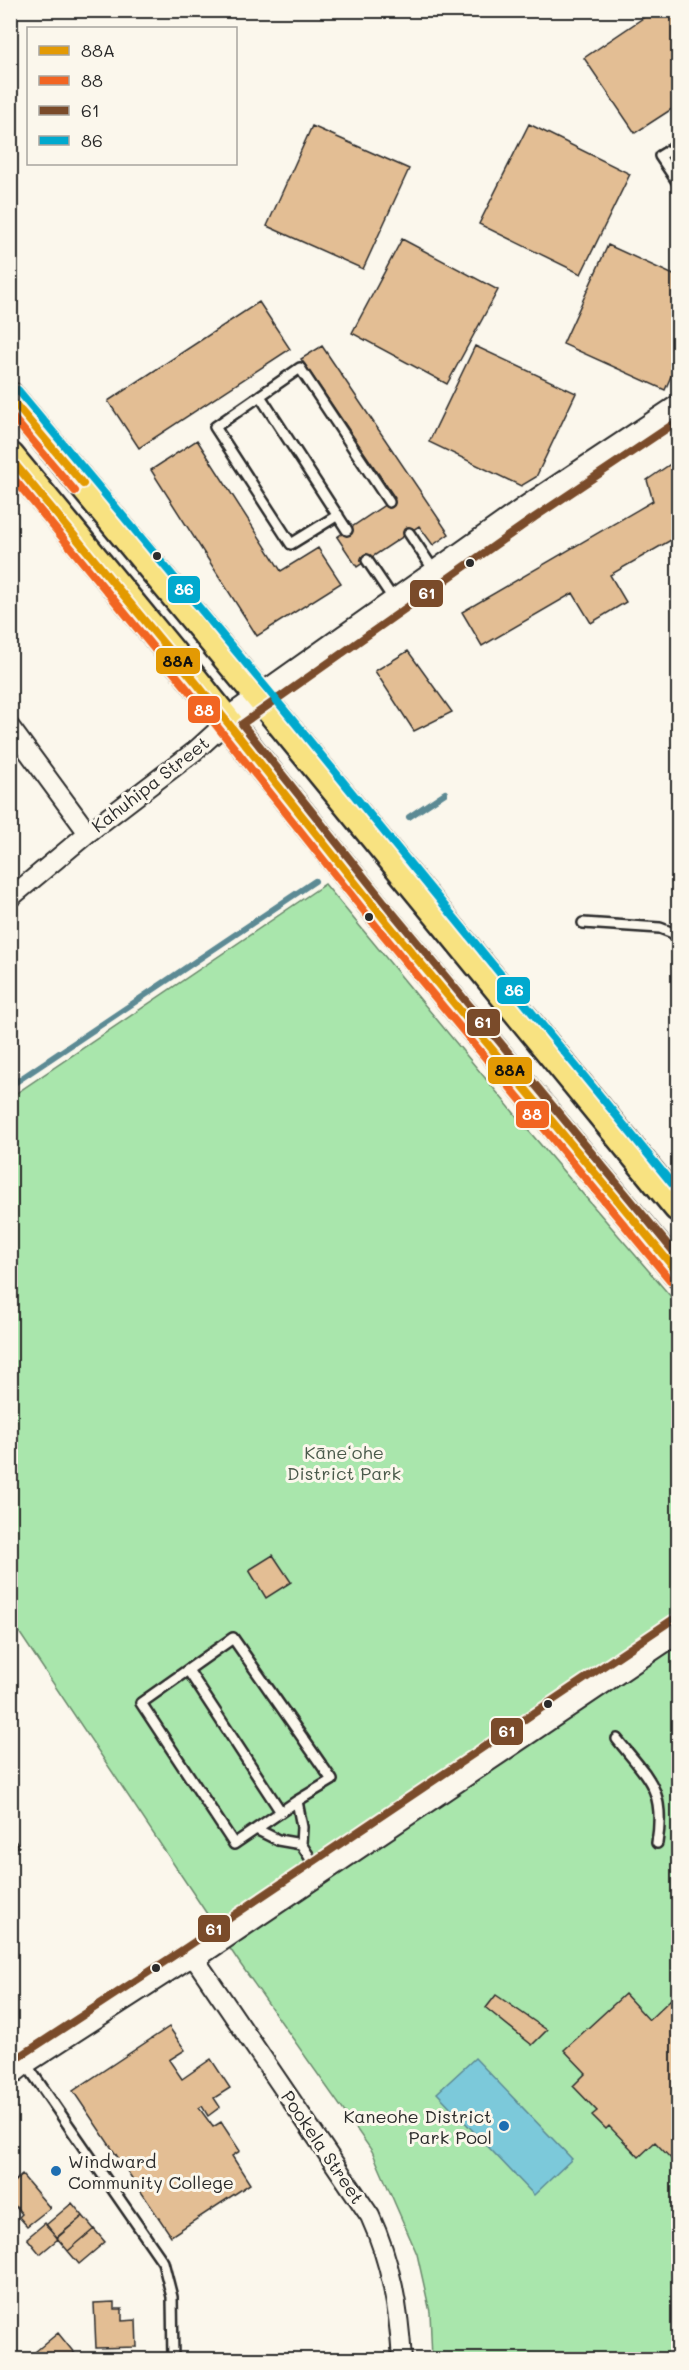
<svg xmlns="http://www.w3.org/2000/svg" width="689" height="2370" font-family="Mali,sans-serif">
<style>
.green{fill:#a9e6ac;stroke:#6a886c;stroke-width:1.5}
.water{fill:#7cc9da;stroke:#5c8a94;stroke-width:1.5}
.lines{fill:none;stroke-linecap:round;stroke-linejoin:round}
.stream{stroke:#5c8a94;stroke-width:6}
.building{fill:#e3be94;stroke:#2b2b2b;stroke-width:1.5}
.lane-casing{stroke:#2b2b2b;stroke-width:14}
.street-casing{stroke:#2b2b2b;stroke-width:22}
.secondary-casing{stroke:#2b2b2b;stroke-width:30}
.primary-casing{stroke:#2b2b2b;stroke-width:33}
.lane{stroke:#fbf7ec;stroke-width:9}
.street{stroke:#fbf7ec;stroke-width:18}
.secondary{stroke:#fbf7ec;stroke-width:26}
.primary{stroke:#f8e281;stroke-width:28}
.bus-1-casing{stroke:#fbf7ec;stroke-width:12}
.bus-2-casing{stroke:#fbf7ec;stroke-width:12}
.bus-3-casing{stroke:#fbf7ec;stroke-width:12}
.bus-4-casing{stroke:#fbf7ec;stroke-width:12}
.bus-1{stroke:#e39a04;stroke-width:8}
.bus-2{stroke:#f26522;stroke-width:8}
.bus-3{stroke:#7a4b2a;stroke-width:8}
.bus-4{stroke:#00a9ce;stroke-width:8}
.bus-dot{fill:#2b2b2b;stroke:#fbf7ec;stroke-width:2}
.poi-dot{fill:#1f6fb2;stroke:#fbf7ec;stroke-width:2}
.labels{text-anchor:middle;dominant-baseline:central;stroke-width:6;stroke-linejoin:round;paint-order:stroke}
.street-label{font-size:18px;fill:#2b2b2b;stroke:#fbf7ec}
.park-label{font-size:18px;fill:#4a5a4b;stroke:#fbf7ec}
.poi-label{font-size:18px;fill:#2b2b2b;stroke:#fbf7ec;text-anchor:end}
.line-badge{stroke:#fbf7ec;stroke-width:2}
.badge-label{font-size:16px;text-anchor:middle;font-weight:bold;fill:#fff}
.pale-badge-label{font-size:16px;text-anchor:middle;font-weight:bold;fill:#111}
</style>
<rect width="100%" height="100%" fill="#fbf7ec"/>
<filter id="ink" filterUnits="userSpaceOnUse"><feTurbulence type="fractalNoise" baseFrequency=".0167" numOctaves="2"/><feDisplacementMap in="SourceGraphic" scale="12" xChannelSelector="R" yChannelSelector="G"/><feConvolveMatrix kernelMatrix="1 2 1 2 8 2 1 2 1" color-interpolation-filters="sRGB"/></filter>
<g filter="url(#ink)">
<!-- green -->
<path class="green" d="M325,884L528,1130L678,1305V2359H432L430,2312L417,2254L372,2151L241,1965L11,1620V1097Z"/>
<!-- water -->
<path class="water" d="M475,2058L572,2159L534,2195L437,2093Z"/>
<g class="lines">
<!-- stream -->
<path class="stream" d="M409,817L445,793
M10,1086L315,881"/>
</g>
<!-- building -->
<path class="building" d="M655,10H678V105L635,133L584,58Z
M529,124L630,174L581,274L479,224Z
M312,126L409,169L363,269L267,226Z
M402,239L498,290L447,384L352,333Z
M608,245L678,277V360L665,390L563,344Z
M259,302L290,349L139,448L108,401Z
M322,346L449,534L433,545L419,526L357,567L337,537L395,498L301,359Z
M475,346L576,393L536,477L521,486L429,442Z
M197,440L281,571L318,548L341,583L257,636L151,470Z
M678,459V536L610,575L626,602L591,623L573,593L482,646L462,612L653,501L647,480Z
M408,651L452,712L414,731L375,671Z
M273,1555L291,1582L266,1598L249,1570Z
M10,1834L19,1846L10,1852Z
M625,1994L649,2020L671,1999L678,2008L677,2165L655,2142L639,2157L609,2126L606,2129L592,2115L597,2111L573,2086L586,2073L564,2050Z
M496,1995L547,2030L532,2045L486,2008Z
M169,2027L185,2050L169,2060L182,2079L211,2059L230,2088L214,2098L220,2107L208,2116L202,2106L199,2108L213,2127L221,2122L240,2151L232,2156L250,2184L171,2236L73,2091Z
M22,2175L50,2208L27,2226L19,2217L22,2214L10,2200V2185Z
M72,2203L83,2216L57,2237L46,2225Z
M83,2216L94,2229L68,2251L57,2238Z
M45,2223L58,2239L40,2254L27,2238Z
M94,2229L105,2242L79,2264L68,2251Z
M114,2302V2309H122V2321L136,2320L137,2347L96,2348L94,2303Z
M58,2333L80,2360H33L30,2356Z
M131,2354V2360H108V2355Z"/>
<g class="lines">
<defs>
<path id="lane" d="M678,145L660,156L678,183
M260,396L347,530
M338,515L291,544L215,427L300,368L389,502
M409,533L435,572
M367,560L394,600
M583,923L660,928L673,933L678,939
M188,1670L281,1812
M617,1739C648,1778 666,1789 657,1843
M256,1829L297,1801
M301,1844L278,1840L256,1829L234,1844L141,1703L233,1638L332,1780L297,1801L302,1827L301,1844L318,1870
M26,2064L163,2262L172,2297L173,2360"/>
<path id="street" d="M10,727L88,833
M10,898L88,833L195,751L227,722
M10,2077L26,2064L193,1956L370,2216C391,2262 399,2309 402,2360"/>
<path id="secondary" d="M227,722L529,508L678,409
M193,1956L678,1629"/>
<path id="primary" d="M10,397L260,697L678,1207
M10,457L197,684L384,919L678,1273"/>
</defs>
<!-- lane casing -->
<use href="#lane" class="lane-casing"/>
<!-- street casing -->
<use href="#street" class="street-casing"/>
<!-- secondary casing -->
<use href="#secondary" class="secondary-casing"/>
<!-- primary casing -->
<use href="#primary" class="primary-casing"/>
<!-- lane -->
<use href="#lane" class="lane"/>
<!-- street -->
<use href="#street" class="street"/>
<!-- secondary -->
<use href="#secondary" class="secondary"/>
<!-- primary -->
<use href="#primary" class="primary"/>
<defs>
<path id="bus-1" d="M10,398L83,484
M10,458L197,684L384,919L678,1273"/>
<path id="bus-2" d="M10,414L75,491
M10,474L189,691L376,926L670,1280"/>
<path id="bus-3" d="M678,421L535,517L242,724L392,912L678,1257
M10,2063L187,1947L672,1620"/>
<path id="bus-4" d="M18,390L268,690L678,1191"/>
</defs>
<!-- bus-1 casing -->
<use href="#bus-1" class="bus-1-casing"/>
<!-- bus-2 casing -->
<use href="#bus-2" class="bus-2-casing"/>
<!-- bus-3 casing -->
<use href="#bus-3" class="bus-3-casing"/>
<!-- bus-4 casing -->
<use href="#bus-4" class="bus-4-casing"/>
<!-- bus-1 -->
<use href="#bus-1" class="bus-1"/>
<!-- bus-2 -->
<use href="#bus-2" class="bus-2"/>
<!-- bus-3 -->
<use href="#bus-3" class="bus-3"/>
<!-- bus-4 -->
<use href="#bus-4" class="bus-4"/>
</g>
</g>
<!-- markers -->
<g class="bus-dot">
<circle cx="157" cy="556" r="5"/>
<circle cx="470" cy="563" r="5"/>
<circle cx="369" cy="917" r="5"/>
<circle cx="548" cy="1704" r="5"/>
<circle cx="156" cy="1968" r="5"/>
</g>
<g class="poi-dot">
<circle cx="504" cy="2126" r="6"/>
<circle cx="56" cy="2171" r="6"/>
</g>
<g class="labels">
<!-- street labels -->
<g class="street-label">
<text transform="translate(150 784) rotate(-38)">Kahuhipa Street</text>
<text transform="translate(323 2147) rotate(56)">Pookela Street</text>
</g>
<!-- park labels -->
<g class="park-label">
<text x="344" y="1452">Kāneʻohe<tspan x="344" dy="21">District Park</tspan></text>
</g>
<!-- poi labels -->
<g class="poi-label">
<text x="492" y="2116">Kaneohe District<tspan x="492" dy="21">Park Pool</tspan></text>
<text x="68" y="2161" text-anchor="start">Windward<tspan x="68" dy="21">Community College</tspan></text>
</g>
</g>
<g class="line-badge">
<rect x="167" y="575" width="34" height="29" rx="6" fill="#00a9ce"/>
<rect x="409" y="579" width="35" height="29" rx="6" fill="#7a4b2a"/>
<rect x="155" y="647" width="46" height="28" rx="6" fill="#e39a04"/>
<rect x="187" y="695" width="34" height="29" rx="6" fill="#f26522"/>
<rect x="496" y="976" width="35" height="29" rx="6" fill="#00a9ce"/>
<rect x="466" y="1008" width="35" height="29" rx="6" fill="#7a4b2a"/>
<rect x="487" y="1056" width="46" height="29" rx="6" fill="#e39a04"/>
<rect x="515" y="1100" width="35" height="29" rx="6" fill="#f26522"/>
<rect x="490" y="1717" width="34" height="29" rx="6" fill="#7a4b2a"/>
<rect x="197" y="1914" width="34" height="29" rx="6" fill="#7a4b2a"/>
</g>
<g class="badge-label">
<text x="184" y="595">86</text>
<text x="427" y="599">61</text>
<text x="204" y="716">88</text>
<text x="514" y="996">86</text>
<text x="483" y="1028">61</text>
<text x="532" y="1120">88</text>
<text x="507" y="1737">61</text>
<text x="214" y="1935">61</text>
</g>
<g class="pale-badge-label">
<text x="178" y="667">88A</text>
<text x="510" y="1076">88A</text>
</g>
<!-- margin -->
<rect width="689" height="2370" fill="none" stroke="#fbf7ec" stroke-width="36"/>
<rect x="18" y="18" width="653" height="2334" fill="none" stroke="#2b2b2b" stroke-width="2" filter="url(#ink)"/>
<!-- legend -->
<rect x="27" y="27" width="210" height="138" fill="#fbf7ec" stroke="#a8a59f" stroke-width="1.5"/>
<rect x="39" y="46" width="30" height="9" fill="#e39a04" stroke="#a8a59f" stroke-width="1.5"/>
<text x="81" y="57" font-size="18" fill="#2b2b2b">88A</text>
<rect x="39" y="76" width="30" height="9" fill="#f26522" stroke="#a8a59f" stroke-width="1.5"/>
<text x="81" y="87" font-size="18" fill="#2b2b2b">88</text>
<rect x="39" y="106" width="30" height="9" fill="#7a4b2a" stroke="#a8a59f" stroke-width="1.5"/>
<text x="81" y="117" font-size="18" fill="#2b2b2b">61</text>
<rect x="39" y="136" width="30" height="9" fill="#00a9ce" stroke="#a8a59f" stroke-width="1.5"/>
<text x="81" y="147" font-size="18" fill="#2b2b2b">86</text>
</svg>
